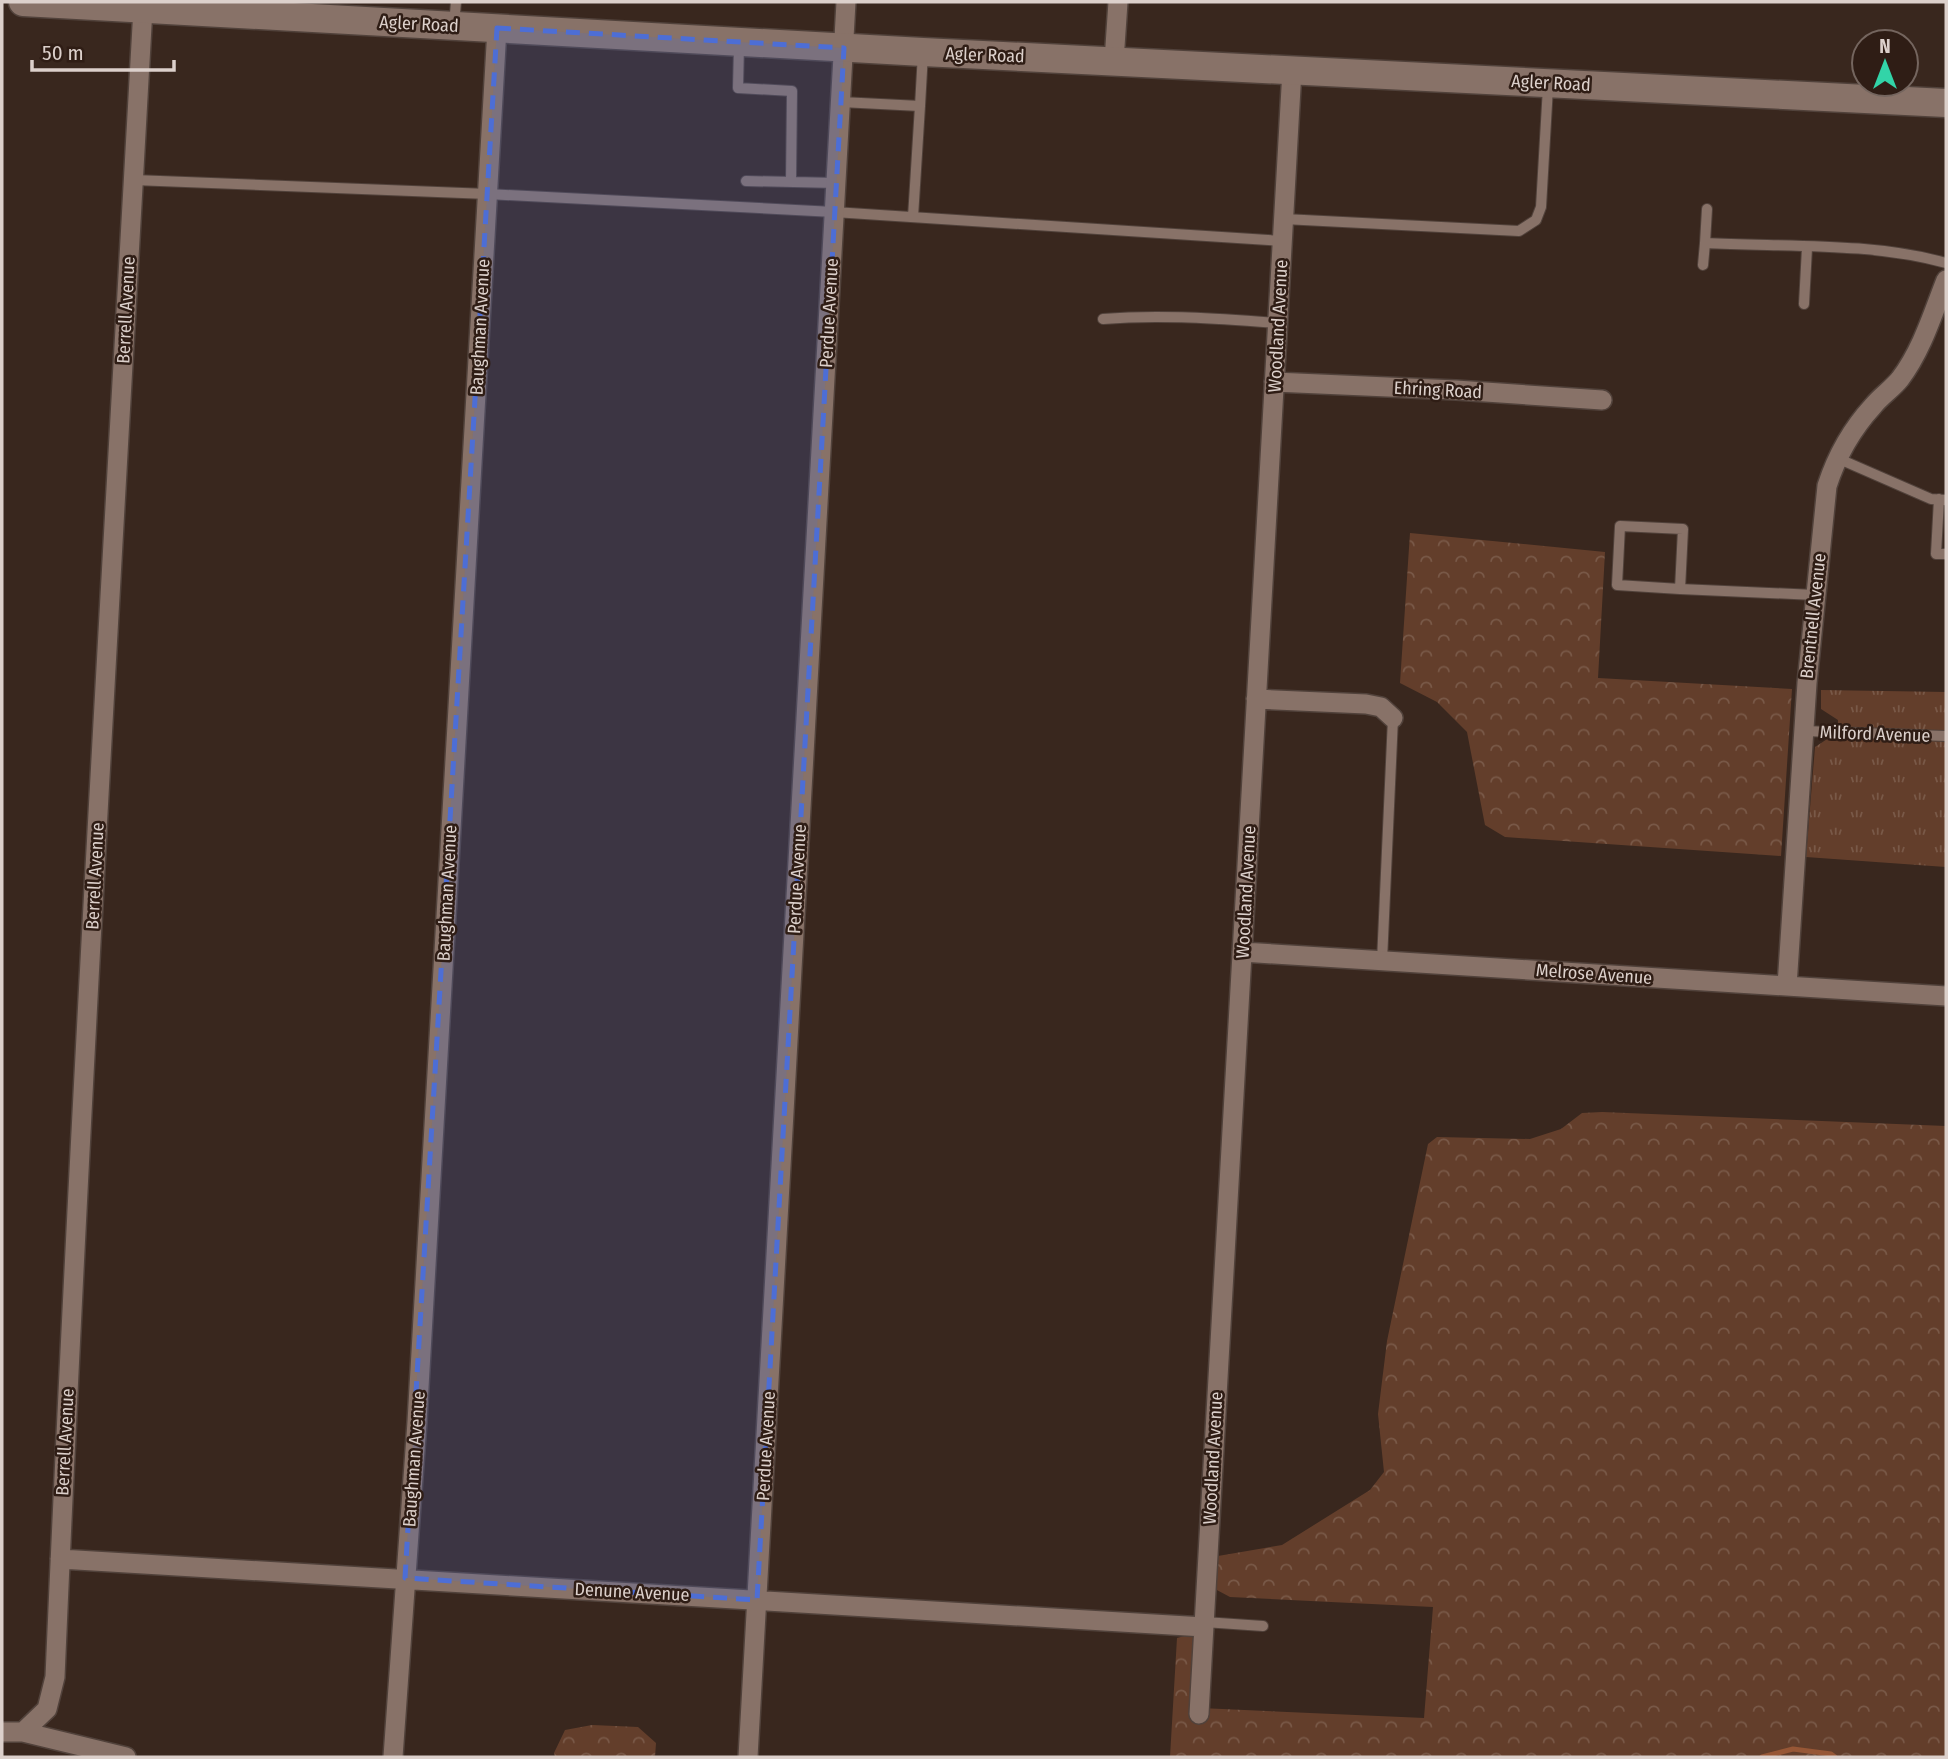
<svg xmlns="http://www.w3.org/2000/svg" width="1948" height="1759" font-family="'Fira Sans Condensed',sans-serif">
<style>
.grass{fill:url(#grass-tufts)}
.forest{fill:url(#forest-crowns)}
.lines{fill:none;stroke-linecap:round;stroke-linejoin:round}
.stream{stroke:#975736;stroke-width:5}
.service-casing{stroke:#51423b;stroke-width:12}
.minor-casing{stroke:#51423b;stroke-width:22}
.secondary-casing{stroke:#51423b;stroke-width:31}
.service{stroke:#887268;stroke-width:10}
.minor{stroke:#887268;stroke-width:19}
.secondary{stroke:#887268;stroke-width:28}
.marked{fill:#4d6ed5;fill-opacity:0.2;stroke:#4d6ed5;stroke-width:5;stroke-dasharray:14 9;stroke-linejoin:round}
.labels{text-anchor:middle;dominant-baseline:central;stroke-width:5;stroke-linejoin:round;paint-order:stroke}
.street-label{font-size:18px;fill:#dcd0cb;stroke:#2f1d15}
</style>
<defs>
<pattern id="grass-tufts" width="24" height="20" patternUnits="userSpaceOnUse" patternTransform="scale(1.75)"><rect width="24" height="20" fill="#633e2b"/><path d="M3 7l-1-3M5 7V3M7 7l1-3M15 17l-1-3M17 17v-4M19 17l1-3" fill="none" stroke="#795948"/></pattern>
<pattern id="forest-crowns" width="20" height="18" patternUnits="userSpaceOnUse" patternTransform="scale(1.75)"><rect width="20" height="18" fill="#633e2b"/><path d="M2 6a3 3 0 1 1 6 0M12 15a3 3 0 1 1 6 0" fill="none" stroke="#795948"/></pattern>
</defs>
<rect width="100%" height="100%" fill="#39271e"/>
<!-- grass -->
<path class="grass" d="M1821,690L1946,692V867L1806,857L1815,747L1838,732V720L1821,709Z"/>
<!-- forest -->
<path class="forest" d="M1410,533L1605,552L1598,678L1792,689L1781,856L1505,837L1485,825L1467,732L1437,702L1400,683Z
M1602,1112L1946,1126V1757H1170L1177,1638L1192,1634L1200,1642V1708L1424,1718L1433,1607L1230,1597L1215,1589L1218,1556L1282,1545L1370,1490L1384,1472L1378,1414L1387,1341L1428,1144L1437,1137L1530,1139L1561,1129L1582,1113Z
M592,1725L638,1727L656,1743L655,1757H555L554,1753L565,1730Z"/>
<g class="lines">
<!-- stream -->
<path class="stream" d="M1762,1757L1793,1749L1831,1754L1835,1757"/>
<defs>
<path id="service" d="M454,25L456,2
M739,45L738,88L792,91L791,182
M841,102L920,106L923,53
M134,180L488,194L834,212L1282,241
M746,181L836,183
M1707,209L1705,243C1783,247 1871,242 1946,263
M913,217L920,106
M1284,219L1519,231L1536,220L1541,207L1548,87
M1703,265L1705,243
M1804,304L1807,248
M1103,319C1162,314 1219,319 1278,323
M1837,458L1931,499L1946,500
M1939,499L1936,554H1946
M1680,589L1617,585L1620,526L1683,529L1680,589L1815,595
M1804,731L1946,736
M1382,961L1393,718
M1204,1622L1263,1626"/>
<path id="minor" d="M1114,61L1118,2
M1274,382L1456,390L1602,400
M1256,699L1366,704L1381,707L1393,718
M1242,952L1946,996
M1787,986L1807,683L1827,486C1837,455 1851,430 1873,406C1881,396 1892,389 1900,379C1922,350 1933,313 1946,280
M60,1559L1204,1627
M1199,1714L1292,70
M2,1732H23L126,1757
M23,1732L47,1709L55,1677C79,1121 112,565 143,8
M393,1757L417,1422L497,28
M748,1757L846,2"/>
<path id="secondary" d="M23,2L923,52L1946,103"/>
</defs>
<!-- service casing -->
<use href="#service" class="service-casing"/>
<!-- minor casing -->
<use href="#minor" class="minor-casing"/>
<!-- secondary casing -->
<use href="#secondary" class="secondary-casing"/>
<!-- service -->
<use href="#service" class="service"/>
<!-- minor -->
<use href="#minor" class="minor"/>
<!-- secondary -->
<use href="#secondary" class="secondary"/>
</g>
<!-- marked area -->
<path class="marked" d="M497,28L844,48L757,1600L405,1578Z"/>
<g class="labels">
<!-- street labels -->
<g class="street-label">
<text transform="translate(419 24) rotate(3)">Agler Road</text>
<text transform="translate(985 55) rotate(2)">Agler Road</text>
<text transform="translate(1551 83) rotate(3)">Agler Road</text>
<text transform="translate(126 310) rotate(-87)">Berrell Avenue</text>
<text transform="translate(829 313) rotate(-87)">Perdue Avenue</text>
<text transform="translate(1278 326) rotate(-87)">Woodland Avenue</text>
<text transform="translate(480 327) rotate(-87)">Baughman Avenue</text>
<text transform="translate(1438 390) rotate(3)">Ehring Road</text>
<text transform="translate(1813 616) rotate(-84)">Brentnell Avenue</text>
<text transform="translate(1875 734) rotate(2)">Milford Avenue</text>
<text transform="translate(95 876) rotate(-87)">Berrell Avenue</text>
<text transform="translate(797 879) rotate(-87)">Perdue Avenue</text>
<text transform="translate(1246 892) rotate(-87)">Woodland Avenue</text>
<text transform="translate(447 893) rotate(-87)">Baughman Avenue</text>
<text transform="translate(1594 974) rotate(4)">Melrose Avenue</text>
<text transform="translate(65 1442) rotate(-87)">Berrell Avenue</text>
<text transform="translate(766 1446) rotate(-87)">Perdue Avenue</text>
<text transform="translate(1213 1458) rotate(-87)">Woodland Avenue</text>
<text transform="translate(414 1459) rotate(-86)">Baughman Avenue</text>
<text transform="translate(632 1592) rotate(3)">Denune Avenue</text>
</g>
</g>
<!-- border -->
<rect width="1948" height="1759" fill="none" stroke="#dcd0cb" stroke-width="7"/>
<!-- north arrow -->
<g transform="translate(1885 63)"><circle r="33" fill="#2f1d15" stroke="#74655e" stroke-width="2"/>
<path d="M0-5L12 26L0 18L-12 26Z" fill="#32d4a8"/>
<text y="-10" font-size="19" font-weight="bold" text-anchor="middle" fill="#dcd0cb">N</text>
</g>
<!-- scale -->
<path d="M32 60v10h142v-10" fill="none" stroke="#dcd0cb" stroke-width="3.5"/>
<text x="42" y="60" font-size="21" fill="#dcd0cb" stroke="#2f1d15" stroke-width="5" paint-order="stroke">50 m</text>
</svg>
